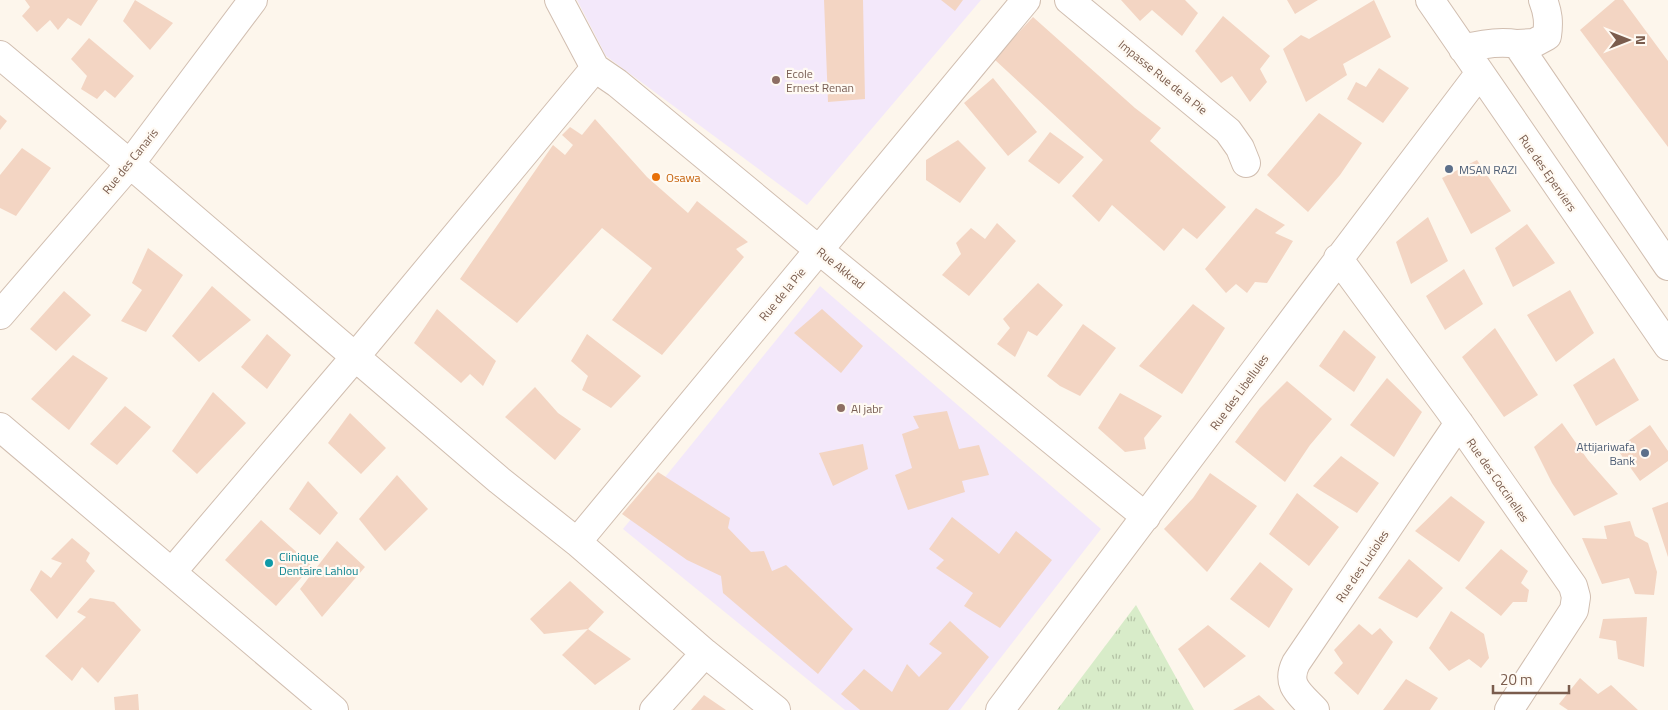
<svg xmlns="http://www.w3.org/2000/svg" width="1668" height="710" font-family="'Titillium Web',sans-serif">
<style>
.education{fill:#f3e8fa}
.grass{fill:url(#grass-tufts)}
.building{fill:#f3d5c3}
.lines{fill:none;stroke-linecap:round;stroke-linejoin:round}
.minor-casing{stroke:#d1beb0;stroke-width:30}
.minor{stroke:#fff;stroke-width:28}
.education-dot{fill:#8d6e63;stroke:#fffaf3;stroke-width:2}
.service-dot{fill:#5c6f8a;stroke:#fffaf3;stroke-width:2}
.food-dot{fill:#e8710a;stroke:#fffaf3;stroke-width:2}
.culture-dot{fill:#0f9aa8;stroke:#fffaf3;stroke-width:2}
.labels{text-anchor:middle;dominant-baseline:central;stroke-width:4.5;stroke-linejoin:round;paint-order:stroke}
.education-label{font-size:12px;fill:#785e54;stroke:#fffaf3;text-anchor:start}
.street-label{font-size:12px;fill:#7a5c4d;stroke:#fffaf3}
.service-label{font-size:12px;fill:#4e5e75;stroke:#fffaf3;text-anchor:start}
.food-label{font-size:12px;fill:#c56008;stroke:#fffaf3;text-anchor:start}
.culture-label{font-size:12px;fill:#0d838f;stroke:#fffaf3;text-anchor:start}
</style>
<defs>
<pattern id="grass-tufts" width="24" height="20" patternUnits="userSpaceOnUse" patternTransform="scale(1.25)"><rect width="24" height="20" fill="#d8ecc9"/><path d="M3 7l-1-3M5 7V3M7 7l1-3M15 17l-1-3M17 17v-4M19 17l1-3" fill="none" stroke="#b4c2a5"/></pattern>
</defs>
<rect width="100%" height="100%" fill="#fdf6ec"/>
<!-- education -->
<path class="education" d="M577,0H981L807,205L606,56Z
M820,286L1101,529L960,710H845L623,529Z"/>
<!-- grass -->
<path class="grass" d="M1136,605L1194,710H1057Z"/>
<!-- building -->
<path class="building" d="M25,0H98L81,26L68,18L58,30L50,20L37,32L22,16L30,7Z
M135,0L173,23L150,50L123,21Z
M824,0H863L865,99L828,102Z
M941,0H963L955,11Z
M1121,0H1185L1198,13L1182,36L1152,10L1140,21Z
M1287,0H1318L1295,14Z
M1374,0L1391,37L1343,64L1347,75L1306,102L1283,49L1301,35L1309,39Z
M1615,0H1623L1668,61V147L1580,30Z
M1223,16L1270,56L1260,69L1267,82L1250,102L1232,76L1221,83L1195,51Z
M1033,17L1135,108L1161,128L1150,141L1226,207L1197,239L1183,228L1164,251L1112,205L1099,222L1072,196L1103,160L994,59Z
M89,38L134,76L115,98L105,90L97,99L81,89L87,76L71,59Z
M1379,68L1409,88L1383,123L1347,99L1356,82L1366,87Z
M993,78L1037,132L1008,156L964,103Z
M1319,113L1362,143L1340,175L1308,212L1267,175Z
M0,115L7,121L0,130Z
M595,119L647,177L688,213L697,201L748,242L736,249L744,257L662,355L612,320L652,268L602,228L517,323L460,279L553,145L565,155L573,145L562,135L570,127L582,135Z
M1050,132L1084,157L1059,184L1028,161Z
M958,140L986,168L960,203L926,180V160Z
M22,148L51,168L16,216L0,208V175Z
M1477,160L1511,211L1471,234L1442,178Z
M1256,208L1285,225L1275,233L1293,241L1267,283L1255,282L1247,293L1236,284L1226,293L1205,269Z
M1428,217L1448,261L1411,284L1396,242Z
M997,223L1016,241L969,296L942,275L961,254L956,243L971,228L985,239Z
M1527,224L1555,263L1513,287L1495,248Z
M148,248L183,275L146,332L121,321L142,290L132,283Z
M1464,269L1483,304L1445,330L1426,296Z
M1038,283L1063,305L1037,336L1028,331L1015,357L997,344L1010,328L1003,319Z
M212,286L251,320L199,362L172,336Z
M1570,290L1594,333L1556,362L1527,315Z
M64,291L91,315L56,351L30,329Z
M1193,304L1225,328L1182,394L1139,366Z
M437,309L496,361L483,386L470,374L461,383L414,343Z
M822,309L863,346L841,373L794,333Z
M1083,324L1116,348L1080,396L1060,386L1047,376Z
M1495,328L1538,395L1504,417L1462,357Z
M1344,330L1376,357L1354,392L1319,366Z
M267,334L291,355L267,389L241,367Z
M587,334L641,376L611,408L582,390L588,376L571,361Z
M73,355L108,378L69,430L31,399Z
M1614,358L1639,400L1596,426L1573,385Z
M1387,378L1422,412L1394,457L1350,425Z
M1287,381L1332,419L1310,445L1285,482L1235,442L1260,408Z
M535,387L558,413L581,429L555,460L505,417Z
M213,392L246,423L197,474L172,451Z
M1120,393L1162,416L1144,438L1146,449L1125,452L1098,428Z
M125,406L151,427L117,465L90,444Z
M947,411L959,449L979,445L989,475L962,481L965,492L908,510L895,475L912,468L902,434L919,428L913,416Z
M350,413L386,448L361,474L328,443Z
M1562,423L1588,460L1618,494L1574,516L1552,483L1534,447Z
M1650,425L1668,451V461L1640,481L1617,449Z
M863,444L868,469L833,486L819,453Z
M1341,456L1379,483L1357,513L1313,486Z
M658,472L730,518L728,528L751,552L764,551L772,571L786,565L853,629L818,674L723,593L721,576L687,560L622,514Z
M1210,473L1257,506L1207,572L1164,529L1193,498Z
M397,475L428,509L385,551L359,519Z
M308,481L338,513L320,535L289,509Z
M1297,493L1339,527L1309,566L1269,534Z
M1451,496L1485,522L1459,562L1415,531Z
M1668,502V557L1652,508Z
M952,517L999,554L1016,531L1052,560L1000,628L964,606L973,593L936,568L944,560L929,549Z
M261,520L312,566L276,606L225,560Z
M1630,521L1635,536L1648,543L1657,572L1654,595L1635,594L1629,578L1602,584L1582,538L1607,539L1604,526Z
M72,538L90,553L86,561L95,571L57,619L30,590L41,570L51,578L62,563L51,559Z
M337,541L365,567L322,617L300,589Z
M1501,549L1528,571L1521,583L1529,590L1527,602H1513L1501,616L1465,588Z
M1409,559L1443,588L1417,618L1378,598Z
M1260,562L1293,589L1269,628L1230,599Z
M570,581L604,612L588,629L544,634L530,619Z
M90,598L114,602L141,630L98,683L82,667L72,681L45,656L86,617L77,612Z
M1451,611L1484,634L1489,658L1481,668L1469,659L1449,671L1429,648Z
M1647,617L1644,667L1618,659L1616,641L1599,638L1603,619Z
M950,621L989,657L948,710H860L841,694L864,669L892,692L907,664L919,677L942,653L929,644Z
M1359,624L1372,635L1380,628L1393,642L1358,695L1334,673L1343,663L1334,650Z
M1208,625L1246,656L1204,688L1178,649Z
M588,629L631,659L595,685L562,655Z
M1580,678L1598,694L1611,685L1638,710H1568L1559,704Z
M1406,679L1438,698L1430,710H1383Z
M138,694L139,710H115L114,697Z
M704,695L726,710H691Z
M1259,695L1275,710H1233Z"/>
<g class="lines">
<defs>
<path id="minor" d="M559,0L595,68L617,83L819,250L1146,517
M1069,0L1228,131L1240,148L1246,163
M1430,0L1668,346
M1517,44L1534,43L1547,36C1549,22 1548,13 1543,0
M1463,49C1481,44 1499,41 1517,44L1668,266
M0,55L130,164L499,480L577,542L705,653L776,710
M1338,258L1459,423L1573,586L1576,597L1574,610L1509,710
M0,315L130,164L253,0
M0,427L334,710
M577,542L1026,0
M172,572L355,357L595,68
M654,710L705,653
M1000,710C1160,498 1318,285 1479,74
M1315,710C1300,694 1285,685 1296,663L1459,423"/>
</defs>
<!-- minor casing -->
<use href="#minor" class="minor-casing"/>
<!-- minor -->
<use href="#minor" class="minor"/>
</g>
<!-- markers -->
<g class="education-dot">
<circle cx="776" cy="80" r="5"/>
<circle cx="841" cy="408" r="5"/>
</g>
<g class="service-dot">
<circle cx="1449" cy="169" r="5"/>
<circle cx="1645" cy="453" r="5"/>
</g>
<circle class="food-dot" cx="656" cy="177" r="5"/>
<circle class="culture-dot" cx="269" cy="563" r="5"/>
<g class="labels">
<!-- education labels -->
<g class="education-label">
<text x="786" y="73">Ecole<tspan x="786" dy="14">Ernest Renan</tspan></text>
<text x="851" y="408">Al jabr</text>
</g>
<!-- street labels -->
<g class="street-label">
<text transform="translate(1163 77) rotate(39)">Impasse Rue de la Pie</text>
<text transform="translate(130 161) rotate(-51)">Rue des Canaris</text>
<text transform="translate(1548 173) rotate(55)">Rue des Eperviers</text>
<text transform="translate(841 268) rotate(39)">Rue Akkrad</text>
<text transform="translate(782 294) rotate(-50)">Rue de la Pie</text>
<text transform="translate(1239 392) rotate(-54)">Rue des Libellules</text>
<text transform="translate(1498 480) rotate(55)">Rue des Coccinelles</text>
<text transform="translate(1362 566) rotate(-56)">Rue des Lucioles</text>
</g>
<!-- service labels -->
<g class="service-label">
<text x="1459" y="169">MSAN RAZI</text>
<text x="1635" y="446" text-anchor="end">Attijariwafa<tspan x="1635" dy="14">Bank</tspan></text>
</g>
<!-- food labels -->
<g class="food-label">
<text x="666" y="177">Osawa</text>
</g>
<!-- culture labels -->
<g class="culture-label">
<text x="279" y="556">Clinique<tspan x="279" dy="14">Dentaire Lahlou</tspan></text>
</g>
</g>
<!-- north arrow -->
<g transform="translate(1628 40) rotate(90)" stroke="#fffaf3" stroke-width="4" paint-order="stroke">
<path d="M0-4L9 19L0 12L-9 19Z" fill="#7a5c4d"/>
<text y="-8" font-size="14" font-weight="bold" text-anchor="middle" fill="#7a5c4d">N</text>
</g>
<!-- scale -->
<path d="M1493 685v8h76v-8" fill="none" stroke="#7a5c4d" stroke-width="2.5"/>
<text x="1500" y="685" font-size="15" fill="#7a5c4d" stroke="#fffaf3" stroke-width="4" paint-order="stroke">20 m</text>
</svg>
